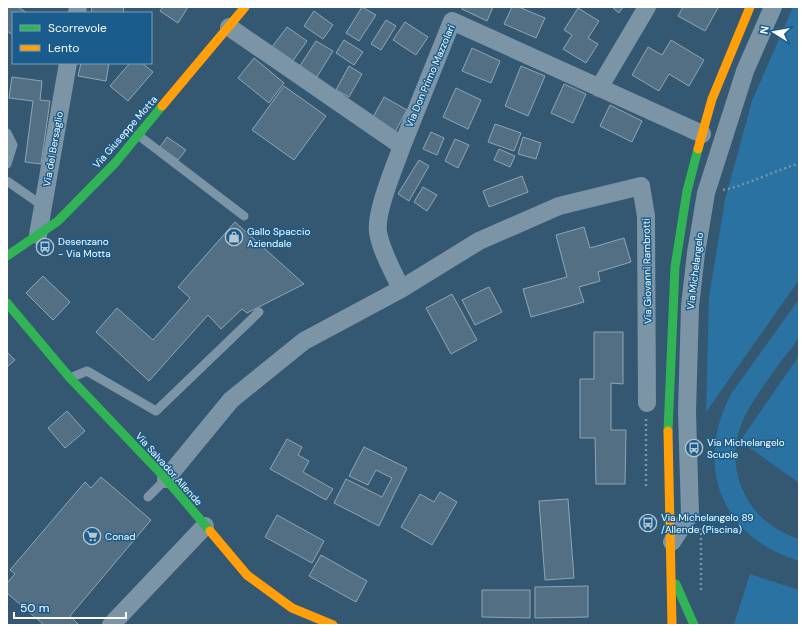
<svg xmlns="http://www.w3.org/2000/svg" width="806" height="632" font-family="'DM Sans',sans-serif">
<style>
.green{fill:#2a72a1}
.building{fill:#526f84;stroke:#8fa5b5}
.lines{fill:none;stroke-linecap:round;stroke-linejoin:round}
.path{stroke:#7b94a6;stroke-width:2.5;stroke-dasharray:2 3;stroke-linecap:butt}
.lane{stroke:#7b94a6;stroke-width:9}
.street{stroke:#7b94a6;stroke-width:18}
.fast{stroke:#30b455;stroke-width:9}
.slow{stroke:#ff9f0a;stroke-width:9}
.labels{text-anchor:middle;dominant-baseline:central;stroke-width:3;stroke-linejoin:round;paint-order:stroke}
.street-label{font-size:10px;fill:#fff;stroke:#1a5d8c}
.poi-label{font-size:10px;fill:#fff;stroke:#1a5d8c;text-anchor:start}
</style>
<rect width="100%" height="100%" fill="#345872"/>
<!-- green -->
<path class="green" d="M793,7H799V280L706,412L709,297L725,200L752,101Z
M799,299C799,308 802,327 799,335C797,343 787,353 782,360C753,401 721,436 742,488C752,514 774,531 799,539V561C720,537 694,465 731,394Z
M799,356V483L740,441Z
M750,574L799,590V625L734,624Z"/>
<!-- building -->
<path class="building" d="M7,7H18L27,13H13V35L7,31Z
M92,7H124L123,13H91Z
M163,7H188L178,23L160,11Z
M362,7L376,15L359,41L346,33Z
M463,7H493L487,21L462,9Z
M512,7H519L545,18L536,38L504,24Z
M612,7H623L619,13Z
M683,7H717L718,8L705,31L678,16Z
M578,8L599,21L588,38L598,44L586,63L563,49L572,35L564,30Z
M314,11L333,25L323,39L304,26Z
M386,20L396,26L381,50L371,44Z
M405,22L428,37L416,55L393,40Z
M287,27L307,41L292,62L272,47Z
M344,40L363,52L354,65L336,53Z
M671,40L704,60L689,86L669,74L659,91L632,75L648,47L662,55Z
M316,41L333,51L315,80L298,69Z
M472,48L500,61L491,83L462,71Z
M254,58L284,83L269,103L238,78Z
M81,63H109L106,81L78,76Z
M130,63H142L153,72L128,101L110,86Z
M349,66L362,74L349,97L336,90Z
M521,66L545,76L528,116L505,106Z
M12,77L42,81L40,100L50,101L41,164L25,162L33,101L9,98Z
M564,84L586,94L573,123L551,113Z
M284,86L326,116L294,160L252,130Z
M456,88L481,100L468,129L443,117Z
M384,97L407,110L394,134L371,121Z
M610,105L642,121L632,142L600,126Z
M495,124L521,133L514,151L488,142Z
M431,132L444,138L437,155L423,149Z
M167,137L186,150L178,160L160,147Z
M523,137L541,143L536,159L518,154Z
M455,139L469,145L458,168L445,161Z
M499,149L515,156L510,167L494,160Z
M419,160L429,166L409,201L398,194Z
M522,176L528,192L489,207L483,191Z
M423,187L437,195L427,211L414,202Z
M235,222L304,284L247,313L242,309L221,329L208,315L149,381L96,332L117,308L153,340L190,298L178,287Z
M584,227L590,248L624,238L631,262L598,272L600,281L579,287L584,302L531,317L523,289L567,277L556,235Z
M43,276L70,302L53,320L26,293Z
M489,287L502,312L475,325L462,300Z
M452,294L477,340L451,354L426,308Z
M594,332H623V384L611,383V430H626L625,484H596L595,438H580V379H594Z
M7,352L15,360L7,367Z
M67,411L85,431L65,448L48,428Z
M287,439L302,447L298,455L309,461L303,472L333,489L326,500L270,469Z
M364,447L407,468L379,526L334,503L346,479L382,497L392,478L376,470L368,485L349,476Z
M101,477L151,520L70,616L78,624L77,625H44L7,593V583L15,574L10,570L85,482L91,488Z
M440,492L457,502L432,545L401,527L420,494L434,502Z
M568,499L574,578L545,580L539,501Z
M277,515L324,541L312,563L265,537Z
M321,555L367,581L356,602L309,576Z
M588,586V617L535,618V587Z
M482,590H530V618L482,617Z"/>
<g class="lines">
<!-- path -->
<path class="path" d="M723,190L736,187L799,163
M646,486V418
M701,528V593"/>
<!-- lane -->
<path class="lane" d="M7,133L13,145L7,164
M138,135L244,216
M7,181L43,206
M70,378L87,371L156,411L259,312
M148,497L166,479"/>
<!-- street -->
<path class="street" d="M77,13L78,7
M229,27L402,146L452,21L702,134
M599,88L647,7
M38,235L68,63
M401,289C393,271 381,251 378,232C375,212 395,166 402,146
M166,479L231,400L304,341L401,289L479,241L559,206L641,186L646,216L647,403
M672,542L690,514L687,412L690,306L696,253L706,193L745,71L773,7
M111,625L205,526"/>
<!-- fast -->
<path class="fast" d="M7,256L58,221L116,162L162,106
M7,303L70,378L166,479L210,531
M668,431L675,267L687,191L698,149
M676,584L694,625"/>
<!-- slow -->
<path class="slow" d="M162,106L245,7
M698,149L712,99L750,7
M668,431L672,625
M210,531L247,575L292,608L333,625"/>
</g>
<!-- icons -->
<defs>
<symbol id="shop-ring" viewBox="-11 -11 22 22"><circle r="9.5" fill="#1a5d8c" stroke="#b8c5ce" stroke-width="1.5"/><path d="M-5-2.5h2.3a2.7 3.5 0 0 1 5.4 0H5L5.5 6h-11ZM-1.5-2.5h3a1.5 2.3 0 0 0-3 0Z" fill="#b8c5ce"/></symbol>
<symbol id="bus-ring" viewBox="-11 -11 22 22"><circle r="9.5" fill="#1a5d8c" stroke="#b8c5ce" stroke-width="1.5"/><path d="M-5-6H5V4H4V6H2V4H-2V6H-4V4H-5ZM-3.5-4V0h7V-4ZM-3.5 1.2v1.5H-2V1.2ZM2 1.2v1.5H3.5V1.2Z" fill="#b8c5ce"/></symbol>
<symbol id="supermarket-ring" viewBox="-11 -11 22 22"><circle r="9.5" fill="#1a5d8c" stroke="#b8c5ce" stroke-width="1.5"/><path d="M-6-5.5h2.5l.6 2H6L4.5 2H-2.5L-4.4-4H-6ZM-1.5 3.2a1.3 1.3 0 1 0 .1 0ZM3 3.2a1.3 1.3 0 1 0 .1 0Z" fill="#b8c5ce"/></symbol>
</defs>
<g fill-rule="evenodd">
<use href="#shop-ring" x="224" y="227" width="20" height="20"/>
<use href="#bus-ring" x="35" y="237" width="20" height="20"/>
<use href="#bus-ring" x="684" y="438" width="20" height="20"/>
<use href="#bus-ring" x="638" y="513" width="20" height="20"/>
<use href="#supermarket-ring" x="82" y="526" width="20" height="20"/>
</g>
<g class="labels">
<!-- street labels -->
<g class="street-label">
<text transform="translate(430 76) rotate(-67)">Via Don Primo Mazzolari</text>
<text transform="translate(125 132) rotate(-49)">Via Giuseppe Motta</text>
<text transform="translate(53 149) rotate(-80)">Via del Bersaglio</text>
<text transform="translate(647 271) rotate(-91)">Via Giovanni Rambrotti</text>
<text transform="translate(695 271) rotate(-83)">Via Michelangelo</text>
<text transform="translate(169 469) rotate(48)">Via Salvador Allende</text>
</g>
<!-- poi labels -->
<g class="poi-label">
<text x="247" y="231">Gallo Spaccio<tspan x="247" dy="12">Aziendale</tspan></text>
<text x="58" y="241">Desenzano<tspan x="58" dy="12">- Via Motta</tspan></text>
<text x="707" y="442">Via Michelangelo<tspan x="707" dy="12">Scuole</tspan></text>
<text x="661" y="517">Via Michelangelo 89<tspan x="661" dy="12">/Allende (Piscina)</tspan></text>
<text x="105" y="536">Conad</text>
</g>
</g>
<!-- border -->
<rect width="806" height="632" fill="none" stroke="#ffffff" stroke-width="16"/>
<!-- legend -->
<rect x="12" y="12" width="140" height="52" fill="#1a5d8c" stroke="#769eba"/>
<rect x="20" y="25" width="20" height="6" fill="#30b455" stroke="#769eba"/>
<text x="48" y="32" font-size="12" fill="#ffffff">Scorrevole</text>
<rect x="20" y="45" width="20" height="6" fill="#ff9f0a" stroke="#769eba"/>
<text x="48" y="52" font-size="12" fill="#ffffff">Lento</text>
<!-- north arrow -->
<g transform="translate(774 32) rotate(281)" stroke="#1a5d8c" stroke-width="3" paint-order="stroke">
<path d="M0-3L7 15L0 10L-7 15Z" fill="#ffffff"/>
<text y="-6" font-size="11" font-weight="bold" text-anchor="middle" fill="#ffffff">N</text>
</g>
<!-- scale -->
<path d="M14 612v6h112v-6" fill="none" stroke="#ffffff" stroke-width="2"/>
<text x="20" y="612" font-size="12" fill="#ffffff" stroke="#1a5d8c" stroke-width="3" paint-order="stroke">50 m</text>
</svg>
